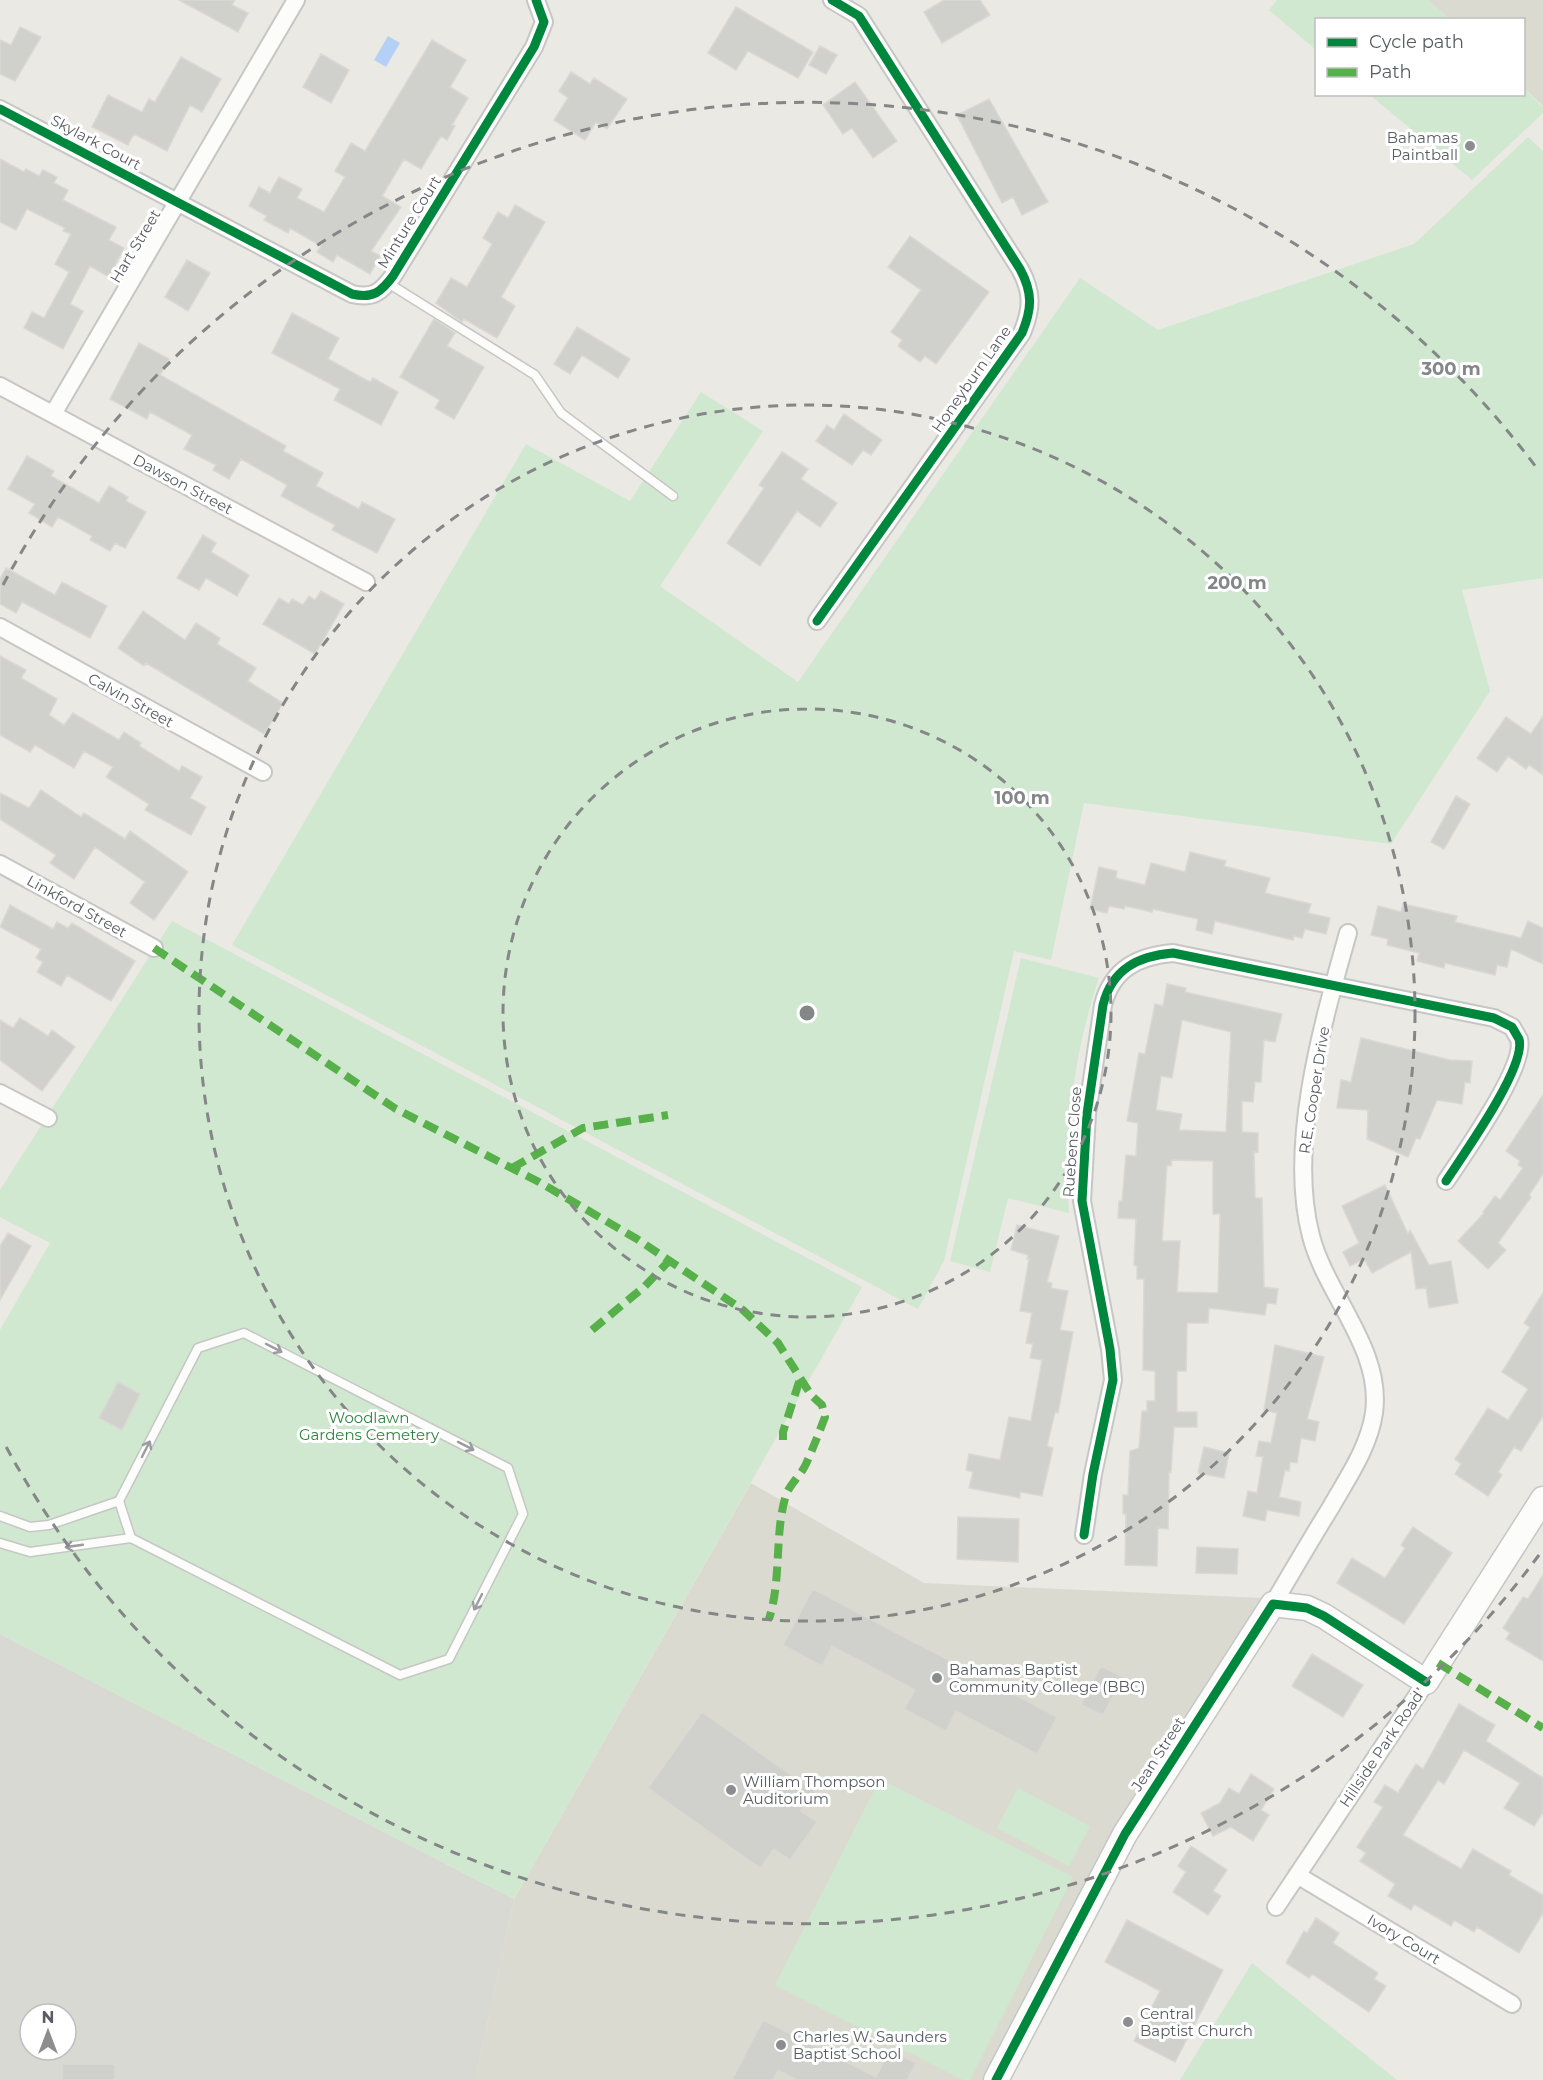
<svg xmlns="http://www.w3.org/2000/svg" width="1543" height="2080" font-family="Montserrat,sans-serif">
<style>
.industrial{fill:#d9d9d3;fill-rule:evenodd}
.education{fill:#dbdad1}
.green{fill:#d0e8d0}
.water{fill:#b5d0f7}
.building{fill:#d0d0cc;stroke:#dad8d2;stroke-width:1.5;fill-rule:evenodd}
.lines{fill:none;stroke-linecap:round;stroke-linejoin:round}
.lane-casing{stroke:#c6c7c5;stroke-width:11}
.street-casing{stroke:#c6c7c5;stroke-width:20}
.secondary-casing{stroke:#c6c6c6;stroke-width:27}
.lane{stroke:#fcfcfb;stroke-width:8}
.street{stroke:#fcfcfb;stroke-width:16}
.secondary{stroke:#fcfcfb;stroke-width:24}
.quiet{stroke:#58b04a;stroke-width:8;stroke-dasharray:15 8;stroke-linecap:butt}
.cycleway-casing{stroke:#fff;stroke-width:13}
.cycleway{stroke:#00873e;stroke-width:9}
.oneway{stroke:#9a9c9f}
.ring{fill:none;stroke:#848688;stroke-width:3;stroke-dasharray:10 8}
.poi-dot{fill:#8c8d8f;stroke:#fff;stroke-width:2}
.labels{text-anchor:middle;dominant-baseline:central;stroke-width:6;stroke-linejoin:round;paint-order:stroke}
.poi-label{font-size:15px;fill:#595c62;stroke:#fff;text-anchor:start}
.street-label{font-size:15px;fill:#595c62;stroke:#fff}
.park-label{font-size:15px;fill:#2f8440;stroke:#fff}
.centre{fill:#848688;stroke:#fff;stroke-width:3}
.ring-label{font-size:18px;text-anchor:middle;font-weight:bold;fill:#848688;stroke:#fff;stroke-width:6;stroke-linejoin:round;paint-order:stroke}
</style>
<rect width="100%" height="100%" fill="#eae9e3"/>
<!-- industrial -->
<path class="industrial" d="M0,1634L514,1899L475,2080H0ZM30,2014H66V2050H30Z"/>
<!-- education -->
<path class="education" d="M1428,0H1543V106L1524,88V20L1449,19Z
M751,1483L924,1583L1262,1598L1110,1835L984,2080H475L514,1899Z"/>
<!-- green -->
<path class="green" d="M1277,0H1428L1449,19L1316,20V50L1269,10Z
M1524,89L1543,107V113L1472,180L1370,95L1524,94Z
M1528,137L1543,151V578L1462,590L1490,691L1391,844L1084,803L1051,960L1014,951L944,1261L918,1309L232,945L526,444L630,501L701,392L763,431L660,586L798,682L1080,278L1158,330L1414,244Z
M172,921L862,1287L514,1899L0,1634V1330L50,1243L0,1217V1190Z
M1021,958L1099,978C1074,1051 1063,1136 1069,1213L1008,1198L990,1272L950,1261Z
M880,1779L1073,1877L970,2080H963L775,1985Z
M1018,1788L1090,1826L1069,1866L997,1828Z
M1252,1963L1397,2080H1180Z"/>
<!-- water -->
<path class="water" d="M388,36L400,43L386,67L374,60Z"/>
<!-- building -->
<path class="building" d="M179,0H235L232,5L248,13L238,32Z
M944,0H980L990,15L942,43L924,12Z
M736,7L813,52L798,78L748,51L736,70L708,53Z
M20,27L41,37L15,81L0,74V40L11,45Z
M432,40L466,60L450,87L468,98L452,125L455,126L447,140L441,136L421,169L404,159L382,196L401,207L371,251L380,256L370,274L337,255L333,262L317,252L321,246L290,228L288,233L264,220L267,216L249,206L259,187L270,193L279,177L302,189L297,198L324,212L345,177L335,171L351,143L365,151Z
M820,46L837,55L826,74L809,65Z
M321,54L349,70L331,103L303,87Z
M181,57L221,79L202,112L190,105L167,151L134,134L128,145L92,127L108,95L142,112L149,99L155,102Z
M571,72L590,84L594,78L627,99L607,129L596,122L585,140L554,120L568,98L559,91Z
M855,82L897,141L873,158L852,128L843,134L823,105Z
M989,99L1048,202L1022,215L1013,197L1002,203L957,115Z
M0,159L24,172L26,169L39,176L43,170L57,177L54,183L68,190L63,200L116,227L109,240L124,248L109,277L90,266L70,304L83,311L63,349L24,328L32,312L44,318L69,272L55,264L71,234L63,231L65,228L27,209L16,230L0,222Z
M515,205L545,222L501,297L515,306L497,338L464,319L462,322L436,303L451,278L467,287L492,244L483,238L498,212L508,218Z
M910,236L989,292L936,364L925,356L920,362L898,346L902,340L891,332L921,290L888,267Z
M187,260L210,273L188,311L165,297Z
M292,313L339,338L328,359L370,382L373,378L398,392L381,425L334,400L340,389L272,353Z
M434,319L455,333L447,346L484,367L454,419L435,408L440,400L400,377Z
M577,327L630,359L618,378L582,355L570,374L554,364Z
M139,343L169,359L160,375L286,446L283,451L323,473L316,486L359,509L362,502L395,519L377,553L332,530L335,525L281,496L287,485L241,459L229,479L213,470L216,465L184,449L192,435L150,412L147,419L110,399Z
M844,414L882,440L871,455L863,450L852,465L816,441L827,425L834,430Z
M782,452L808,469L801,479L837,503L820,527L797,511L760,566L727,543L764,488L759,485Z
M27,456L54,471L51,476L99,503L109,486L128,497L126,501L146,512L125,548L115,543L110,551L90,540L92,536L58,517L52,527L29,513L35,504L8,489Z
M203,535L216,543L211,552L249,575L237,596L206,578L199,590L177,578Z
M6,568L55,595L62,582L107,606L90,638L22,602L16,613L0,604V579Z
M321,591L344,604L315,654L263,624L279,598L289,604L292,599L303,605L309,596L315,600Z
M143,611L185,640L196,623L220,638L217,644L256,668L248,681L283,703L264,734L146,663L144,666L118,648Z
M0,656L26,670L21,678L57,699L49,715L64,725L73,713L119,740L124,732L141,743L139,746L179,771L182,766L202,777L190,798L206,807L191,835L145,810L149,804L106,777L113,767L84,751L74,768L35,745L30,752L0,735Z
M1543,716V775L1529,765L1526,769L1508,756L1497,772L1477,758L1506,717L1531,734Z
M41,790L81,817L84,813L125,839L130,831L188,872L154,920L130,903L145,882L95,847L74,879L50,863L56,855L0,819V793L29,808Z
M1456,796L1470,804L1444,849L1431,842Z
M1190,852L1226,861L1224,866L1270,878L1265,893L1311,904L1308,913L1330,918L1326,934L1305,929L1302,938L1294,936L1293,940L1215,921L1212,934L1196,930L1198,919L1153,909L1152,912L1125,906L1124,909L1109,906L1107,913L1090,909L1099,867L1117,871L1116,878L1145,885L1151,863L1185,872Z
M1403,904L1457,916L1455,922L1521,938L1528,921L1543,928V964L1511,949L1507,967L1497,965L1495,975L1445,963L1444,968L1417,961L1419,953L1387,945L1388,939L1371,935L1378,906L1401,912Z
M10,905L53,929L57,922L68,928L72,923L135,961L111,1001L67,975L61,986L37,972L43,962L36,958L41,949L0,927Z
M1167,984L1186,988L1185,992L1282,1014L1275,1042L1264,1040L1261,1082H1255L1253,1102L1242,1101V1132L1258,1133V1152H1254L1255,1198H1262L1264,1287L1278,1289L1276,1304L1267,1303L1265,1315L1209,1308L1208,1323H1187L1186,1371H1177V1412H1197V1427H1174L1171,1472H1169L1168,1529L1158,1528L1157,1566L1125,1565L1126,1514H1123V1495H1128L1130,1451L1139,1448L1142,1411H1147V1401H1155V1371L1143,1370L1144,1279H1137V1266L1134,1265L1136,1219L1118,1218L1119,1201H1122L1126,1155L1136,1156L1138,1123L1127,1121L1139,1053L1145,1054L1155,1004L1163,1006ZM1182,1020L1231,1032L1226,1132L1179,1130L1182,1114L1156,1110L1161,1076L1172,1078ZM1172,1160L1213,1161V1214H1220L1218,1293L1177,1292L1180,1241H1162L1167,1165L1171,1166Z
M20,1018L48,1036L52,1030L75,1047L42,1091L0,1060V1020L13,1028Z
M1361,1038L1450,1060L1472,1061L1470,1083L1465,1082L1462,1104L1437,1100L1420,1139L1416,1138L1408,1157L1367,1139L1368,1110L1337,1108L1341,1080L1351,1082Z
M1543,1095V1174L1529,1195L1531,1197L1498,1243L1506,1250L1488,1269L1458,1241L1484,1213L1483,1212L1495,1196L1500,1200L1523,1168L1518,1165L1520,1161L1506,1151Z
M1385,1185L1408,1234L1410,1230L1429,1265L1451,1261L1458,1303L1429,1308L1426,1288L1416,1289L1411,1252L1372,1273L1364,1259L1350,1266L1343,1252L1359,1243L1342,1206Z
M1017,1225L1059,1236L1047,1282L1052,1283L1051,1288L1068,1291L1060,1330L1073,1332L1058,1413L1055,1412L1047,1446L1053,1448L1042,1496L1020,1492V1498L969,1488L973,1472L966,1470L969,1454L1000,1460L1009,1417L1031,1421L1042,1360L1030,1358L1033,1344L1026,1343L1032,1313L1020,1311L1029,1259H1027L1028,1255L1011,1250Z
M8,1233L31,1246L0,1300V1246Z
M1543,1293V1416L1521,1451L1514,1447L1498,1472L1502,1475L1488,1496L1455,1474L1461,1464L1455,1459L1488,1408L1508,1420L1528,1389L1502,1372L1530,1327L1524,1323Z
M1275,1345L1324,1357L1307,1419L1319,1422L1315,1441L1301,1438L1297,1463L1290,1462L1289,1471L1285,1470L1279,1497L1301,1502L1299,1516L1267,1510L1265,1521L1243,1516L1248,1491L1257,1493L1263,1457L1256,1456L1259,1441L1271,1443L1277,1413L1264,1410Z
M118,1382L140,1394L122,1430L99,1418Z
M1204,1447L1229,1453L1224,1478L1198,1473Z
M958,1517L1019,1519L1018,1562L957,1559Z
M1413,1527L1452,1553L1404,1624L1337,1583L1352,1558L1385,1578L1405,1548L1401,1545Z
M1197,1547L1238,1549L1237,1574L1196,1573Z
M1543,1575V1661L1506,1639L1510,1633L1503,1628L1523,1597L1528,1599Z
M813,1589L1057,1717L1037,1754L956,1711L946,1731L904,1709L915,1690L832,1646L822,1666L783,1645Z
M1312,1654L1363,1685L1343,1717L1292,1686Z
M1101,1666L1123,1677L1103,1715L1081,1705Z
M1459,1704L1495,1725L1486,1741L1543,1778V1812L1534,1826L1504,1808L1520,1783L1464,1750L1444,1784L1438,1780L1403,1835L1461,1869L1473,1849L1511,1871L1509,1875L1543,1895V1913L1519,1953L1477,1927L1474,1932L1454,1920L1451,1926L1414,1904L1411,1910L1388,1896L1395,1884L1360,1861L1366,1853L1357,1847L1383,1807L1374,1802L1385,1785L1398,1793L1416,1764L1423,1769Z
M702,1712L815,1792L801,1811L817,1822L790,1860L774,1849L760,1868L648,1788Z
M1251,1774L1274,1789L1261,1810L1269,1815L1253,1841L1231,1827L1213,1836L1201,1813L1220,1803L1229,1788L1239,1794Z
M1191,1846L1227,1870L1213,1891L1221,1896L1208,1915L1173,1892L1186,1872L1178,1866Z
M1316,1918L1339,1933L1333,1943L1378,1973L1374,1979L1386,1986L1369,2012L1312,1974L1309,1978L1286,1963L1304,1931L1307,1933Z
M1127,1920L1223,1970L1175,2062L1134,2041L1160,1991L1105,1962Z
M763,2020L876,2077L890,2050L916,2063L907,2080H797L778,2070L773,2080H732Z
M62,2064H115V2080H62Z"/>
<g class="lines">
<defs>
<path id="lane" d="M388,283L535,375L561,413L673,496
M0,1516L30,1527L49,1525L119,1501L198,1348L244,1333L508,1468L523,1514L449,1659L400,1675L131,1538L119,1501
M0,1543L30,1552L131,1538"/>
<path id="street" d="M0,109L352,294C373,299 381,292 393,276L534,47L544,22L536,0
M0,386L366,582
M53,414L296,0
M817,621L1022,333C1032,309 1033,293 1020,269L859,16L832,0
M0,627L263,772
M0,864L154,948
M0,1093L48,1118
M1084,1535L1093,1474L1113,1380L1110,1349L1082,1201L1087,1114L1103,1005C1112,969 1138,956 1173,953L1494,1018L1512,1027L1519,1039C1527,1066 1463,1155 1446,1181
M1273,1604C1292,1572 1311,1539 1331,1507C1348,1477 1369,1447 1374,1413C1383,1349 1326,1295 1311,1236C1287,1145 1323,1022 1348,933
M1297,1875L1512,2004
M1276,1907L1426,1682"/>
<path id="secondary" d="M996,2080L1125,1834L1273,1604L1307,1608L1324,1616L1426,1682L1543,1499"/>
</defs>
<!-- lane casing -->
<use href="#lane" class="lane-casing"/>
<!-- street casing -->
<use href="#street" class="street-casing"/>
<!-- secondary casing -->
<use href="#secondary" class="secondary-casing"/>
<!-- lane -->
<use href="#lane" class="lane"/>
<!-- street -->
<use href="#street" class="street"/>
<!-- secondary -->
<use href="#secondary" class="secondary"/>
<!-- quiet -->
<path class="quiet" d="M154,948L396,1109L539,1182L637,1239L743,1310L778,1343L811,1395L822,1405L825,1417C819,1433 813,1448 806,1464C801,1475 790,1484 786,1495C774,1534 782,1578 769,1619
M512,1168L583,1128L668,1115
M592,1330L644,1287L668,1262
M783,1440V1432L800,1379
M1438,1663L1543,1728"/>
<defs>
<path id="cycleway" d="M0,109L352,294C373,299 381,292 393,276L534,47L544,22L536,0
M817,621L1022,333C1032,309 1033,293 1020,269L859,16L832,0
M1084,1535L1093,1474L1113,1380L1110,1349L1082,1201L1087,1114L1103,1005C1112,969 1138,956 1173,953L1494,1018L1512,1027L1519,1039C1527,1066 1463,1155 1446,1181
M996,2080L1125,1834L1273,1604L1307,1608L1324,1616L1426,1682"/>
</defs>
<!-- cycleway casing -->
<use href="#cycleway" class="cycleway-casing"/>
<!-- cycleway -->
<use href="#cycleway" class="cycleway"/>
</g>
<!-- one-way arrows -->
<defs><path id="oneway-shaft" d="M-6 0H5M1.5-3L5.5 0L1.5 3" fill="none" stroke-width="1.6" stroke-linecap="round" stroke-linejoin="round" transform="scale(1.5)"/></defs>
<g class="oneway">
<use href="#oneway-shaft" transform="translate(274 1348) rotate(27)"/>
<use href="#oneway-shaft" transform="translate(466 1446) rotate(27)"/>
<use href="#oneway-shaft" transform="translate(146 1449) rotate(-63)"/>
<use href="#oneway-shaft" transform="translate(74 1546) rotate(172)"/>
<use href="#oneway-shaft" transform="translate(478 1602) rotate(117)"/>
</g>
<!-- distance rings -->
<g class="ring">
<circle cx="807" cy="1013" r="304"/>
<circle cx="807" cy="1013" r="608"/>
<path d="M1539 1555A911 911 0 0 1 3 1441M3 585A911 911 0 0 1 1539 471"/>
</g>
<!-- markers -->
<g class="poi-dot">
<circle cx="1470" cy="146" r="6"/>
<circle cx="937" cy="1678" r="6"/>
<circle cx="731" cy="1790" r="6"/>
<circle cx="1128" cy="2022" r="6"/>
<circle cx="781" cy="2045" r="6"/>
</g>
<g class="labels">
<!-- poi labels -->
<g class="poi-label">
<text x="1458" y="137" text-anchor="end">Bahamas<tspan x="1458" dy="17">Paintball</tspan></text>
<text x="949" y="1669">Bahamas Baptist<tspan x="949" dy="17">Community College (BBC)</tspan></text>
<text x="743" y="1781">William Thompson<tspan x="743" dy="17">Auditorium</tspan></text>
<text x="1140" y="2013">Central<tspan x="1140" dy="17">Baptist Church</tspan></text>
<text x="793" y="2036">Charles W. Saunders<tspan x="793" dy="17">Baptist School</tspan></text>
</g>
<!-- street labels -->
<g class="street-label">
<text transform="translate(96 142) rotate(28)">Skylark Court</text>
<text transform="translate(409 222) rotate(-58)">Minture Court</text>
<text transform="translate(135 246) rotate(-59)">Hart Street</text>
<text transform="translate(971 379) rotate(-55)">Honeyburn Lane</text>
<text transform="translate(183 484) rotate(28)">Dawson Street</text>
<text transform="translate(131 700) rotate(29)">Calvin Street</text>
<text transform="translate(77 906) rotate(29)">Linkford Street</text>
<text transform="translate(1314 1090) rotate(-81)">R.E. Cooper Drive</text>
<text transform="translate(1072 1142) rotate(-86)">Ruebens Close</text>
<text transform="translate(1381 1749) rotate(-56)">Hillside Park Road</text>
<text transform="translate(1158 1754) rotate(-57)">Jean Street</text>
<text transform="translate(1404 1939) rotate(31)">Ivory Court</text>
</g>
<!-- park labels -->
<g class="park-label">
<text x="369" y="1417">Woodlawn<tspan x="369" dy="17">Gardens Cemetery</tspan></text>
</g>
</g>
<circle cx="807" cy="1013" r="9" class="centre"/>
<g class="ring-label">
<text x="1451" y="375">300 m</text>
<text x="1237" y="589">200 m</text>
<text x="1022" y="804">100 m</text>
</g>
<!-- legend -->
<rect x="1315" y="18" width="210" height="78" fill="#ffffff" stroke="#bdbec0" stroke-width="1.5"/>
<rect x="1327" y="38" width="30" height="9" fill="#00873e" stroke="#bdbec0" stroke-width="1.5"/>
<text x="1369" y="48" font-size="18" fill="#595c62">Cycle path</text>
<rect x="1327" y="68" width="30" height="9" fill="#58b04a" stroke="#bdbec0" stroke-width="1.5"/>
<text x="1369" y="78" font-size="18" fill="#595c62">Path</text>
<!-- north arrow -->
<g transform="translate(48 2032)"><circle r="28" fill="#ffffff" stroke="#bdbec0" stroke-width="1.5"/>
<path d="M0-4.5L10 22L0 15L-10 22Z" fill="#8c8d8f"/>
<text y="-9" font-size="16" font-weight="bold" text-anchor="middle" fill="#595c62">N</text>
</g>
</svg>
